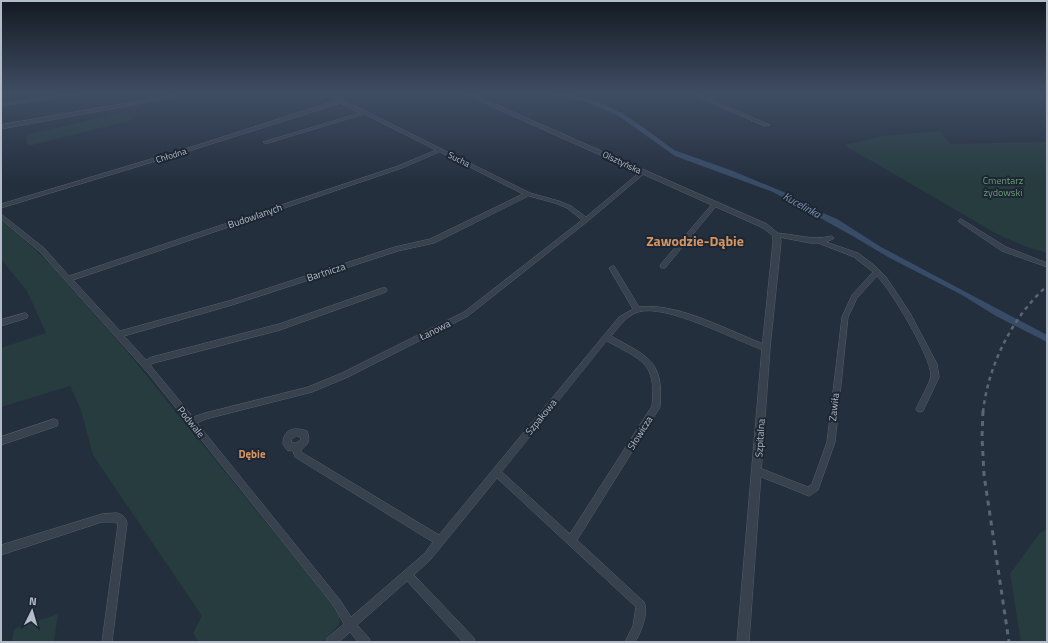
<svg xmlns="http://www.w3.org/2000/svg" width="1048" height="643" font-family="'Titillium Web',sans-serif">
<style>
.green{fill:#263c3f}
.water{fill:#394c67}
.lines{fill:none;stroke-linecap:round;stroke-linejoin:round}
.minor-casing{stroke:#565f6c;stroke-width:1}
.tertiary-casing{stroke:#565f6c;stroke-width:1}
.minor{fill:#38414e;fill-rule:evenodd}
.tertiary{fill:#38414e;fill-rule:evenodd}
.rail-far1{stroke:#5a6575;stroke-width:2.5;stroke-dasharray:4 4;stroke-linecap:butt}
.rail{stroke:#5a6575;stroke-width:3;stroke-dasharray:5 5;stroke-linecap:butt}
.labels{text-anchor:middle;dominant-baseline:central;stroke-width:4;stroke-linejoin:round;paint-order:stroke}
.far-street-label{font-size:9px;fill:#b4bcc9;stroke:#1d2633}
.park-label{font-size:10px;fill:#6b9a76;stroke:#1d2633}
.street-label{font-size:10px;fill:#b4bcc9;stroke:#1d2633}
.water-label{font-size:11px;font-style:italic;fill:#7c92b1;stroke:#1d2633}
.neighbourhood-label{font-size:11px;font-weight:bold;fill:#d59563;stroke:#1d2633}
.district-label{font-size:14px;font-weight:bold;fill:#d59563;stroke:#1d2633}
</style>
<rect width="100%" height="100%" fill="#242f3e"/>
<!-- green -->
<path class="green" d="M128,111L133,120L28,146L26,135Z
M940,131L951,144L1047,142V253L1024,246L997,234L844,145L883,136Z
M1,220L17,233L51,265L124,348L334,606L340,614L339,625L322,642H199L193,633L202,616L93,455L81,410L70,386L1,407V348L46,333L27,291L1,259Z
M1047,529V642H1021L1010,573L1013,570L1039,534Z
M58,614L54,642H12L14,629Z"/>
<!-- water -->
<path class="water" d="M543,93C603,93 629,117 674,150L733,171L793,196L816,210L837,219L881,247L1047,335V342L996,316L962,295L888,257L851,235L773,192L675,156L617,115L584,101Z"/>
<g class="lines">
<defs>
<path id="minor" d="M333,93H337L343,100L530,193L559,201L571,206L586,217L641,171L643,170L646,172L588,221L468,316L348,377L312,392L206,419L197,423L340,600L351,617L425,553L433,542L295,457L293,451L287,450L283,444C283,428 295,427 307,431C311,441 308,444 301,450V452L439,535L619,317L633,309L609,268L612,266H614L639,307C679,302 730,332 769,346L770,348L769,350L766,351C736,341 666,303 638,312C626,316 619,327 611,336C648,357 664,360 660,407L577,540L644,602C649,613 641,632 635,642H625L633,626L636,607L497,478L431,559L414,575L474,638L475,642H463L407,581L357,625L369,638L370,642H358L350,632L339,642H326L327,638L344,624L334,606L148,373L40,252L1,219V214L44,248L69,276L398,166L436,150L364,114L268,143H264L263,142L360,113L341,103L192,150L1,208V204L188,148L338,100ZM440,152L523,194L430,239L395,247L232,300L120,331L73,280L402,168ZM529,196L555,203L567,208L582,220L464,312L342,373L308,387L205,413L193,417L150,365L154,363L280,330L386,292L387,290L386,288H382L279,324L152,357L146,360L124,336L232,305L398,251L434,243ZM607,341C641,360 657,362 652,406L570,534L502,472ZM297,436L300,437L301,440L296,443H292L291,440Z
M690,93H695L770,125L765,126Z
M71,94L79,96L77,97L71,96L1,106V104Z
M174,95H176V97L1,129V125Z
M715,202L718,204L717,205L665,268H661L660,266L661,264L713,203Z
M961,219L1006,247L1047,263V267L1002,251L959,222L958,221L959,220Z
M776,233C795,234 812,241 831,236L833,237L834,238L833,239L826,242L858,253L874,265L886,277L910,313L937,364L939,377L923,411L920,412L917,411L916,409C919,402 931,381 931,375C930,355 891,290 877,276L857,298L848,317L835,442L818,490L809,496L754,474L753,471L754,468L757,467L808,487L812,484L827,442L842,317L852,295L873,272L854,257L818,243H810L774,236L773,235L774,234Z
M25,313L27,314L28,316L27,318L1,326V320Z
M54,419L57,420L58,423L57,426L1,445V437Z
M117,513C122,514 126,518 127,523L112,642H102L118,525L115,522H102L1,555V545L102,514Z"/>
<path id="tertiary" d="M464,93H470L767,224L780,235L781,242L770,348L749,642H737L762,348L773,242V236L763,228L464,94Z"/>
</defs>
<!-- minor casing -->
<use href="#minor" class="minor-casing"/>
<!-- tertiary casing -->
<use href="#tertiary" class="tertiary-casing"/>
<!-- minor -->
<use href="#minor" class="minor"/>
<!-- tertiary -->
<use href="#tertiary" class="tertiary"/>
<!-- rail-far1 -->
<path class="rail-far1" d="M983,412C988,366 1012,317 1047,286"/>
<!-- rail -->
<path class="rail" d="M983,411L982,437L984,475L1009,642"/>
</g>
<!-- sky -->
<linearGradient id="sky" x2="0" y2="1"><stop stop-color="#141a22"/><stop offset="0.51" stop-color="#3f4d63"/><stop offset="1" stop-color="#3f4d63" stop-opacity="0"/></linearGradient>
<rect width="1048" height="183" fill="url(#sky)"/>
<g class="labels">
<!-- far-street labels -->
<g class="far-street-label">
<text transform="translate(171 155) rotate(-17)">Chłodna</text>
<text transform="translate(459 159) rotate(26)">Sucha</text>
<text transform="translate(622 162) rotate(25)">Olsztyńska</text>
</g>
<!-- park labels -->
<g class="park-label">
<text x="1003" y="180">Cmentarz<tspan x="1003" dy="12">żydowski</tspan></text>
</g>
<!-- street labels -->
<g class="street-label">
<text transform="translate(255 216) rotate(-19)">Budowlanych</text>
<text transform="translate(326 272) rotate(-18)">Bartnicza</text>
<text transform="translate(435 330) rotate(-27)">Łanowa</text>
<text transform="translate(834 407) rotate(-84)">Zawiła</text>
<text transform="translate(541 417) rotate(-51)">Szpakowa</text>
<text transform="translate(191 422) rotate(51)">Podwale</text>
<text transform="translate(640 433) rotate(-58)">Słowicza</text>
<text transform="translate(760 438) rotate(-86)">Szpitalna</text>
</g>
<!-- water labels -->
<g class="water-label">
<text transform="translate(802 205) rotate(29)">Kucelinka</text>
</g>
<!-- neighbourhood labels -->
<g class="neighbourhood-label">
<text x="252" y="454">Dębie</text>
</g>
<!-- district labels -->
<g class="district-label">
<text x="695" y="240">Zawodzie-Dąbie</text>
</g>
</g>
<!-- border -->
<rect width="1048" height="643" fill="none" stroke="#b4bcc9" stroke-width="4"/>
<!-- north arrow -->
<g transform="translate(32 611) rotate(5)" stroke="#1d2633" stroke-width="3" paint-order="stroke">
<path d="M0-3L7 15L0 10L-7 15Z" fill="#b4bcc9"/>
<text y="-6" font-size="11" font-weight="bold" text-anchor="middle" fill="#b4bcc9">N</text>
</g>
</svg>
